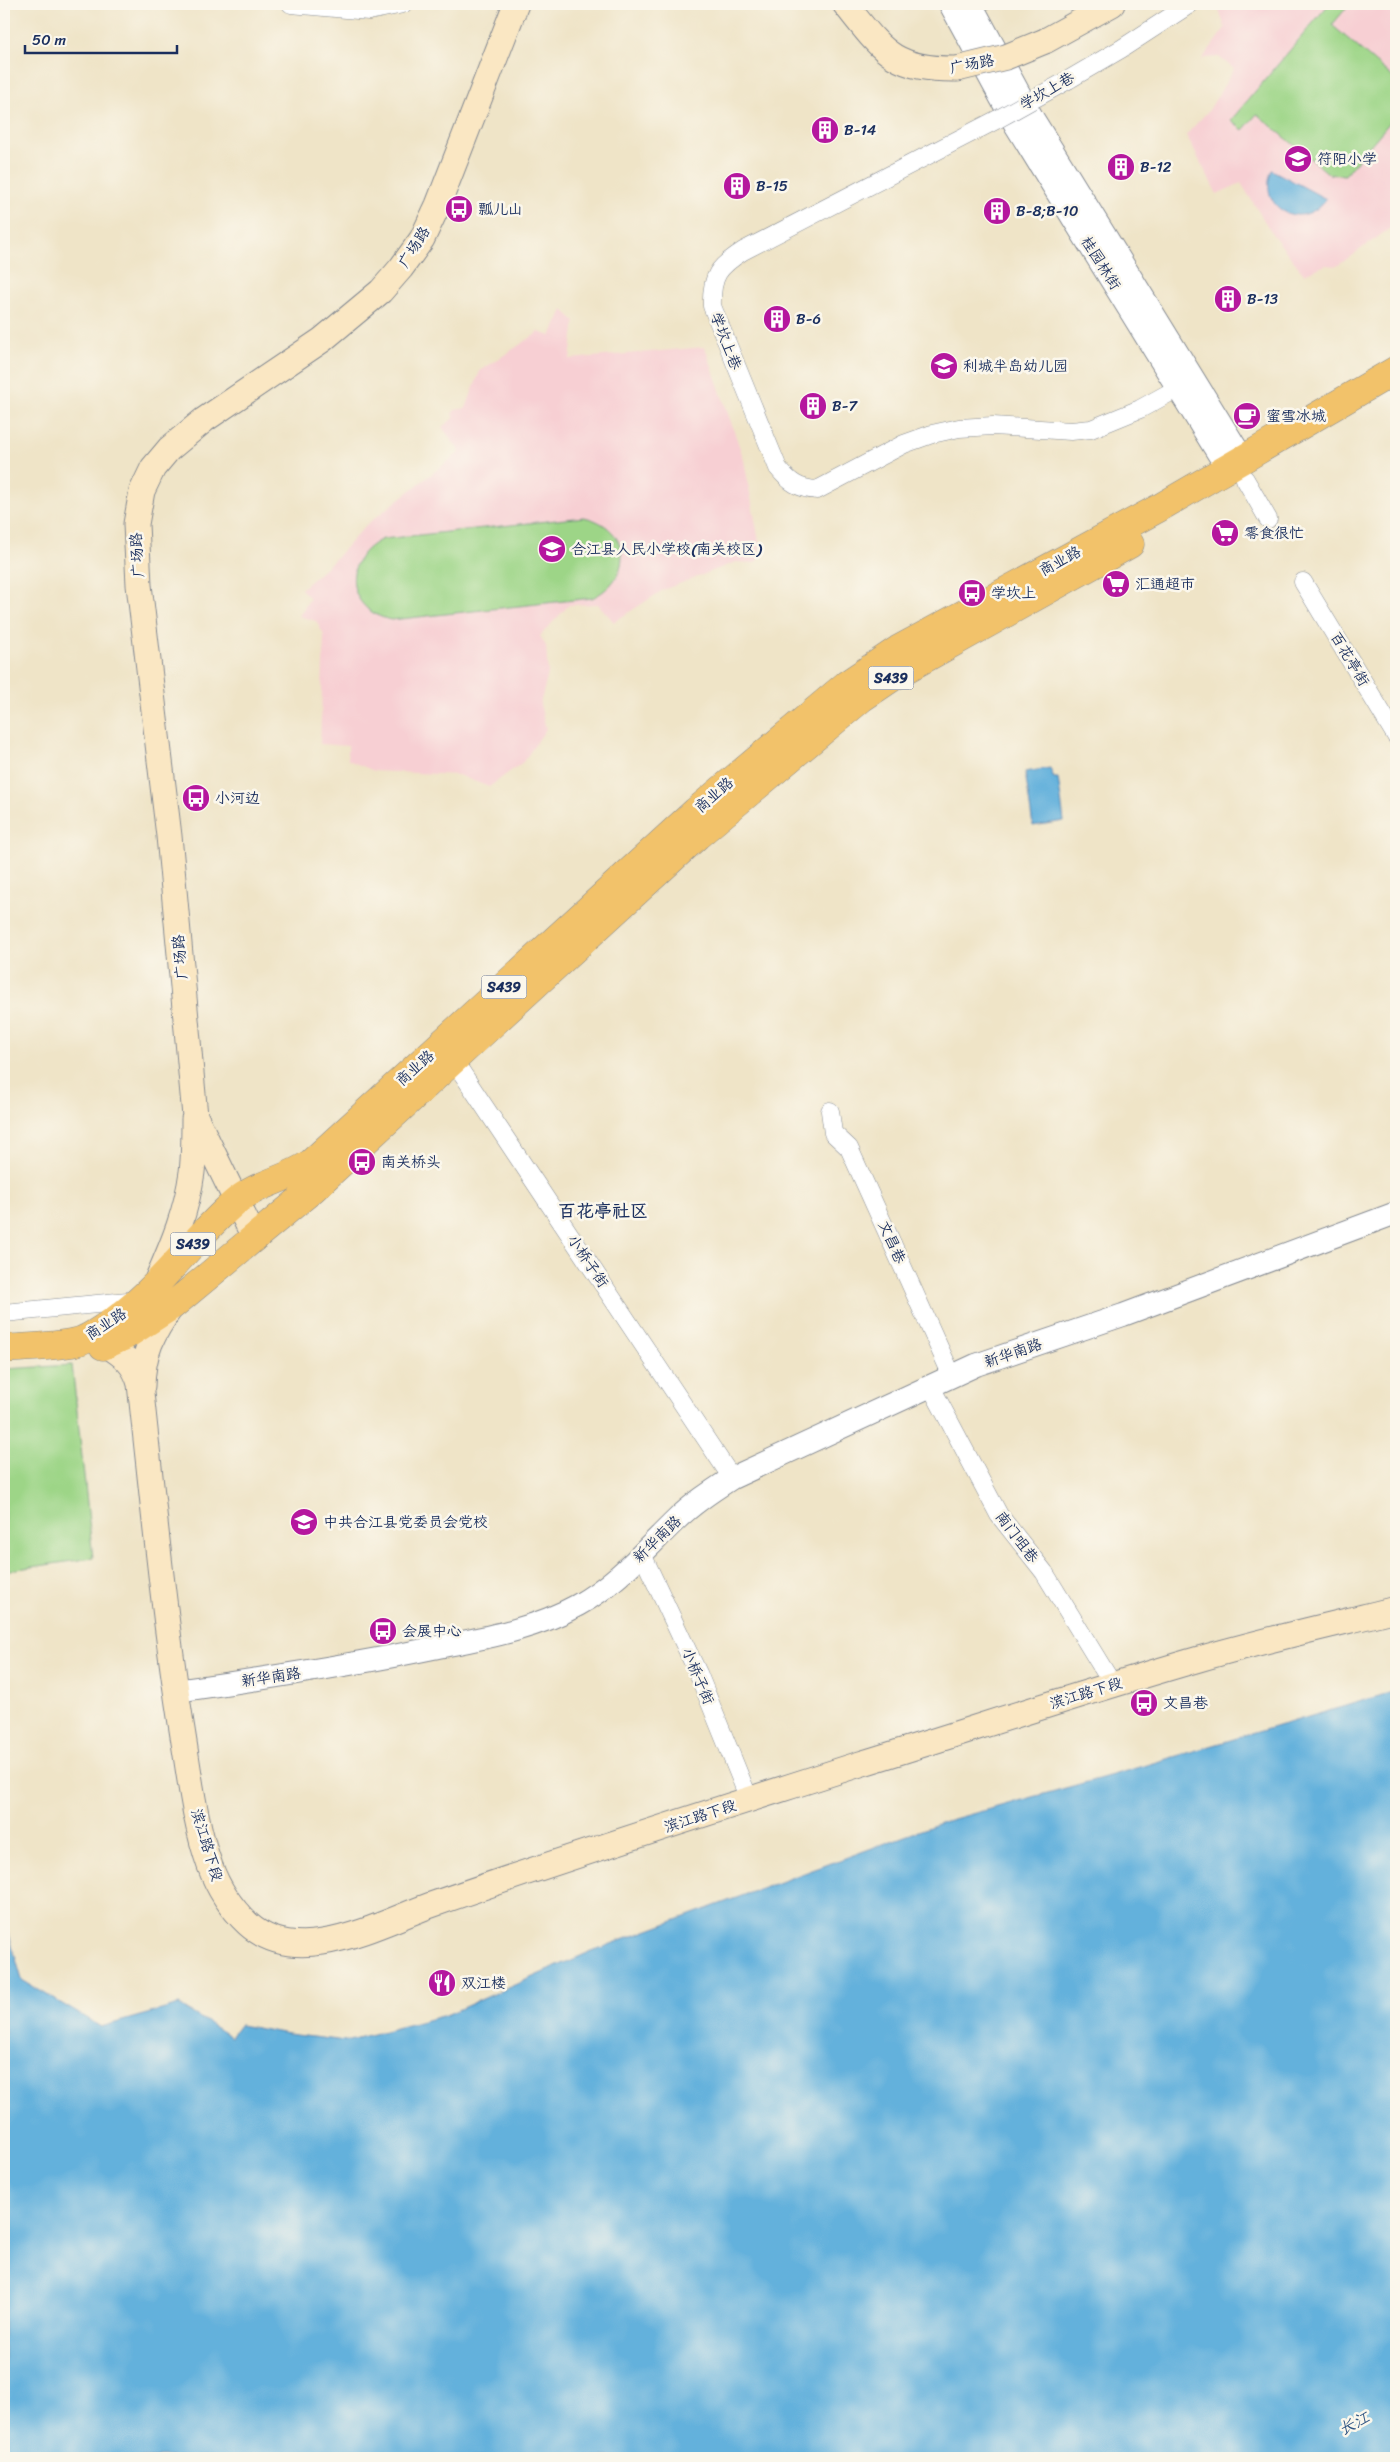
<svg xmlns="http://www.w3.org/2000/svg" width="1400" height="2462" font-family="Sriracha,'LXGW WenKai TC',sans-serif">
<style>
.built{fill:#f7cfd3}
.green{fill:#9dd587;stroke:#5c8272}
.water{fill:#63b1dc;stroke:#3f709d}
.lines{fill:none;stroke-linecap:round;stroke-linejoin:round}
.minor-casing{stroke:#858a92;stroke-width:19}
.tertiary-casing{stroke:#858a92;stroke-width:24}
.secondary-casing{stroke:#858a92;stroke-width:27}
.primary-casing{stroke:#858a92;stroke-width:29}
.minor{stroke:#fff;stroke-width:18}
.tertiary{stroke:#fff;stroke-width:22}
.secondary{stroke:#fae7c3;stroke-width:25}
.primary{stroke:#f2c26a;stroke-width:28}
.minor-bridge-casing{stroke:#858a92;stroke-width:19;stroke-linecap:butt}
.secondary-bridge-casing{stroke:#858a92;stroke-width:27;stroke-linecap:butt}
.minor-bridge{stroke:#fff;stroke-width:18}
.secondary-bridge{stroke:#fae7c3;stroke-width:25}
.labels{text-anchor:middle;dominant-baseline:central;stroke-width:5;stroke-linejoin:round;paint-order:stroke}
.shield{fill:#fbf7ec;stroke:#5e6b89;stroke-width:1}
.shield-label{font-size:14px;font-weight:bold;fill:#1b2f5e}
.street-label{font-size:15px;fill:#1b2f5e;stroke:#fbf7ec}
.poi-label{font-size:15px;fill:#1b2f5e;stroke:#fbf7ec;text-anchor:start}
.water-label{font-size:16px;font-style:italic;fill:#315684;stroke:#fbf7ec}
.quarter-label{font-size:18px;font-weight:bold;fill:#1b2f5e;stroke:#fbf7ec}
</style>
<rect width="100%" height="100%" fill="#fbf7ec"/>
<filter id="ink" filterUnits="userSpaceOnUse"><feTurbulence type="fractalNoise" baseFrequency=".02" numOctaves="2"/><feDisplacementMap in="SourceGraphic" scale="10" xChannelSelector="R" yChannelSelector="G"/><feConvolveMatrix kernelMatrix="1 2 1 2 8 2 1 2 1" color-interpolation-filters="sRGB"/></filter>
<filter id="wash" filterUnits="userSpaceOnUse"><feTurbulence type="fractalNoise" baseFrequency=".0096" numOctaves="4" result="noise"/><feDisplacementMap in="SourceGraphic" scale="20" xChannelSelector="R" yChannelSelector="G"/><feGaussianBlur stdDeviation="1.12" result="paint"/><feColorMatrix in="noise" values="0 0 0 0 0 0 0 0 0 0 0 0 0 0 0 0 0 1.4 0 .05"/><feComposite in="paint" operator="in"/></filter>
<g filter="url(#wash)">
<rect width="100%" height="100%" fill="#efe4c7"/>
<!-- built -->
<path class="built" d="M1217,4H1396V224L1337,266L1326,265L1304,274L1273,235L1241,183L1217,194L1186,135L1209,110L1234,69L1219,57L1205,58L1201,61L1225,28Z
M563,310L575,321L570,359L705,347L744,460L760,547L759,558L755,563L736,562L663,590L614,622L598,604L569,605L540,636L546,646L548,674L540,704L546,729L523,762L489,787L458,775L374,771L348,760V746L320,744L324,635L316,621L299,616L310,598L301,589L337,557L367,524L460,452L442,427L455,417L452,414L455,410L466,408L480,371L539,332L551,336Z"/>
<!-- green -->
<path class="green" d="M1329,4H1345L1348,6L1332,25L1396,80V115L1345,175L1329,174L1257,114L1243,130L1231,120Z
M584,517C631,527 635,578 592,598L391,620C345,610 340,558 383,539Z
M72,1365L93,1558L4,1571V1369Z"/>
<!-- water -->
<path class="water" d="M1272,170L1326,199C1302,233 1256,208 1272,170Z
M1050,768L1054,778H1058L1064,821L1033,826L1025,772Z
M1396,1691V2458H4V1917L22,1980L101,2027L179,2005L231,2037L240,2025L288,2034L346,2041L446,2015L592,1951L943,1822L1116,1774Z"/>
</g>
<g filter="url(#ink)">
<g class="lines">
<defs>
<path id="minor" d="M291,4L369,11L403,4
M1068,80L1121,49L1190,4
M998,119L743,251C718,267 711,276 712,306L778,468C789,482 799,489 817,490L904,444L932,434L959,428L993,426L1071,431L1091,429L1140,409L1189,382
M1245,479L1268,519
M1303,582L1396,736
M448,1052L732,1478
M830,1111L833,1133L849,1148L952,1376
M4,1313L138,1300
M930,1385L999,1515L1044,1572L1113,1685
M642,1554L698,1673L749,1799"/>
<path id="tertiary" d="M950,4L1016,126L1227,468
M971,4L1032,117L1243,459
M176,1691C262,1679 348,1666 433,1648C483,1638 533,1630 578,1605C616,1584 644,1551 675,1521C692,1504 712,1491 732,1478L976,1365L1123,1315L1396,1213"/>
<path id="secondary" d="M845,4C882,50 892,70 957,69
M1045,41L1112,4
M254,1237L195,1116L169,836L139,585L136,524L142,491L153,468L169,449L204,420L322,340L381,291L401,268L422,239L438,205L516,4
M158,1278C173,1244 187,1210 192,1172C194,1155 194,1136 194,1119
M107,1345C124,1356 135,1364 140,1384C153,1501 164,1619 183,1736C190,1779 195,1824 210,1866C218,1888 231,1908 248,1924C298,1970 378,1924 431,1905C573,1855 717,1810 860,1764C973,1729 1085,1692 1199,1659C1264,1640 1331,1625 1396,1609
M142,1386C143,1352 152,1334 172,1306"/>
<path id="primary" d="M103,1346L125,1336L173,1305L313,1189L697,836L862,698L899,673L1130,544
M4,1349C27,1347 53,1347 76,1342C86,1340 97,1332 106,1326C157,1293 189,1242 234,1203C257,1183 287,1180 311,1163L696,811L847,684L899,649L1159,508L1396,370"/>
</defs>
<!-- minor casing -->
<use href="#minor" class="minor-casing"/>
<!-- tertiary casing -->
<use href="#tertiary" class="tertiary-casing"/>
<!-- secondary casing -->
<use href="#secondary" class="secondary-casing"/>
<!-- primary casing -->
<use href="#primary" class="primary-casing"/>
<!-- minor -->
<use href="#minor" class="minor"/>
<!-- tertiary -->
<use href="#tertiary" class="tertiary"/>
<!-- secondary -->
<use href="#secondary" class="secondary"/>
<!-- primary -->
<use href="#primary" class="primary"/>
<defs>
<path id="minor-bridge" d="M998,119L1068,80"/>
<path id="secondary-bridge" d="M957,69L1006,57L1045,41"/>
</defs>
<!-- minor-bridge casing -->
<use href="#minor-bridge" class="minor-bridge-casing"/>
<!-- secondary-bridge casing -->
<use href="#secondary-bridge" class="secondary-bridge-casing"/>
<!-- minor-bridge -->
<use href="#minor-bridge" class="minor-bridge"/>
<!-- secondary-bridge -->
<use href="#secondary-bridge" class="secondary-bridge"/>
</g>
</g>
<!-- icons -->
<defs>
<symbol id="building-disc" viewBox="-11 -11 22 22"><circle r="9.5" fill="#b5179e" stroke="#fbf7ec"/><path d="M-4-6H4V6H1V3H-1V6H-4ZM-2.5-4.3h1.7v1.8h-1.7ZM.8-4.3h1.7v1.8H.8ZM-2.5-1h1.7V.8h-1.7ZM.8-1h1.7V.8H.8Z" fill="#fff"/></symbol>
<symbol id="school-disc" viewBox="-11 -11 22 22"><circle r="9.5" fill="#b5179e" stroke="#fbf7ec"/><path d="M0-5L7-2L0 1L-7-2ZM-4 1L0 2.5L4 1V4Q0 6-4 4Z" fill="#fff"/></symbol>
<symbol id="bus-disc" viewBox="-11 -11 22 22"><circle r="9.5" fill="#b5179e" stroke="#fbf7ec"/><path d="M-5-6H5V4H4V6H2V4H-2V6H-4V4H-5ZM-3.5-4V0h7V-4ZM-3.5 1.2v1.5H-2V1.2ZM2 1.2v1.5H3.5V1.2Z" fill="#fff"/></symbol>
<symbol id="cafe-disc" viewBox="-11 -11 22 22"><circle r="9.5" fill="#b5179e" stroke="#fbf7ec"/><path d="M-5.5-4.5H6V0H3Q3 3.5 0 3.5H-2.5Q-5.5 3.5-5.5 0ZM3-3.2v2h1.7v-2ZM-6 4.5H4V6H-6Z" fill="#fff"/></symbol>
<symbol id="supermarket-disc" viewBox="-11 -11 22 22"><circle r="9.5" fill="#b5179e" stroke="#fbf7ec"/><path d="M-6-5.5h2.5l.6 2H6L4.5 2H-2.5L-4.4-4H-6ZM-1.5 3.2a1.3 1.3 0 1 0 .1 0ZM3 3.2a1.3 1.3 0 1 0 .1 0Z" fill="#fff"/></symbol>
<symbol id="restaurant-disc" viewBox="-11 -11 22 22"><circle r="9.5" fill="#b5179e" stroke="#fbf7ec"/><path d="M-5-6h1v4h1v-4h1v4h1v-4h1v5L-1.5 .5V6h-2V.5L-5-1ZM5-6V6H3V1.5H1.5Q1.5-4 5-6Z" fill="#fff"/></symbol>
</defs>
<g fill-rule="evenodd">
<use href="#building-disc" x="809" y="114" width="32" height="32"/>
<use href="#school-disc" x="1282" y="143" width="32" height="32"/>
<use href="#building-disc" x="1105" y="151" width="32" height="32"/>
<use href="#building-disc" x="721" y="170" width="32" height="32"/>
<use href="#bus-disc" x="443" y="193" width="32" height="32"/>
<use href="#building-disc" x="981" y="195" width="32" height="32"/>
<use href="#building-disc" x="1212" y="283" width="32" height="32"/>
<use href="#building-disc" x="761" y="303" width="32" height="32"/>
<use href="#school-disc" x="928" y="350" width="32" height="32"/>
<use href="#building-disc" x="797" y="390" width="32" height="32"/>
<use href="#cafe-disc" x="1231" y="400" width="32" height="32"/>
<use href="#supermarket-disc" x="1209" y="517" width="32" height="32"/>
<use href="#school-disc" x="536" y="533" width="32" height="32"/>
<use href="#supermarket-disc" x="1100" y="568" width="32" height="32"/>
<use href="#bus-disc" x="956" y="577" width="32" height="32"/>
<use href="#bus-disc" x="180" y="782" width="32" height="32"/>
<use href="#bus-disc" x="346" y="1146" width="32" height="32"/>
<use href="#school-disc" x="288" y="1506" width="32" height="32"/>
<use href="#bus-disc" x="367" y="1615" width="32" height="32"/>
<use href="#bus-disc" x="1128" y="1687" width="32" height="32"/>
<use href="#restaurant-disc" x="426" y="1967" width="32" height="32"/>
</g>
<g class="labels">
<!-- shield labels -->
<g class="shield">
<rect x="868.5" y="666.5" width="45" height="23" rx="4"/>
<rect x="481.5" y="975.5" width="45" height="23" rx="4"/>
<rect x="170.5" y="1232.5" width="45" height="23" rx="4"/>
</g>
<g class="shield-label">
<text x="891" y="678">S439</text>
<text x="504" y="987">S439</text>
<text x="193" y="1244">S439</text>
</g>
<!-- street labels -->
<g class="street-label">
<text transform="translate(972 64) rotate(-11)">广场路</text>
<text transform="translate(1047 91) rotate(-30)">学坎上巷</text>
<text transform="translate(414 247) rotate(-58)">广场路</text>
<text transform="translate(1101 263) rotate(58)">桂园林街</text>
<text transform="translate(726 341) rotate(69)">学坎上巷</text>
<text transform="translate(137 555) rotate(-93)">广场路</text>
<text transform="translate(1060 561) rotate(-29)">商业路</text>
<text transform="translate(1350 659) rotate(59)">百花亭街</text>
<text transform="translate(714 795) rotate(-41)">商业路</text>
<text transform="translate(180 957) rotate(-95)">广场路</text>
<text transform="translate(415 1068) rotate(-42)">商业路</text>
<text transform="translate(892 1242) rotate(66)">文昌巷</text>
<text transform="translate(588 1261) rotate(56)">小桥子街</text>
<text transform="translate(106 1324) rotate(-33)">商业路</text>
<text transform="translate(1013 1353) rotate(-19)">新华南路</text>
<text transform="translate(1017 1537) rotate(53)">南门咀巷</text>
<text transform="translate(657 1539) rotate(-44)">新华南路</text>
<text transform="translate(698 1676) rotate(67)">小桥子街</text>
<text transform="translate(271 1677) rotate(-8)">新华南路</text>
<text transform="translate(1086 1693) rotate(-17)">滨江路下段</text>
<text transform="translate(700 1816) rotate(-18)">滨江路下段</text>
<text transform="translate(207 1845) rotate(73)">滨江路下段</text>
</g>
<!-- poi labels -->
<g class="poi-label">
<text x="844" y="130">B-14</text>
<text x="1317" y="159">符阳小学</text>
<text x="1140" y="167">B-12</text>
<text x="756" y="186">B-15</text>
<text x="478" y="209">瓢儿山</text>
<text x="1016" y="211">B-8;B-10</text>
<text x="1247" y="299">B-13</text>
<text x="796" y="319">B-6</text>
<text x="963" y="366">利城半岛幼儿园</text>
<text x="832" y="406">B-7</text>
<text x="1266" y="416">蜜雪冰城</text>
<text x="1244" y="533">零食很忙</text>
<text x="571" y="549">合江县人民小学校(南关校区)</text>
<text x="1135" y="584">汇通超市</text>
<text x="991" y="593">学坎上</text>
<text x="215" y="798">小河边</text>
<text x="381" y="1162">南关桥头</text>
<text x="323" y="1522">中共合江县党委员会党校</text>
<text x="402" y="1631">会展中心</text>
<text x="1163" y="1703">文昌巷</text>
<text x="461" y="1983">双江楼</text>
</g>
<!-- water labels -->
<g class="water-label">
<text transform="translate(1354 2423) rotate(-27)">长江</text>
</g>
<!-- quarter labels -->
<g class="quarter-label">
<text x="603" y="1211">百花亭社区</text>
</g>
</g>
<!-- margin -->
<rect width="1400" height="2462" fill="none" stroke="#fbf7ec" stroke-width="20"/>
<!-- scale -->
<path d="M25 45v8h152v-8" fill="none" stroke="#1b2f5e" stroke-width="2.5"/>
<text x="32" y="45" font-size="15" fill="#1b2f5e" stroke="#fbf7ec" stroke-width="4" paint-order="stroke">50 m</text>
</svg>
